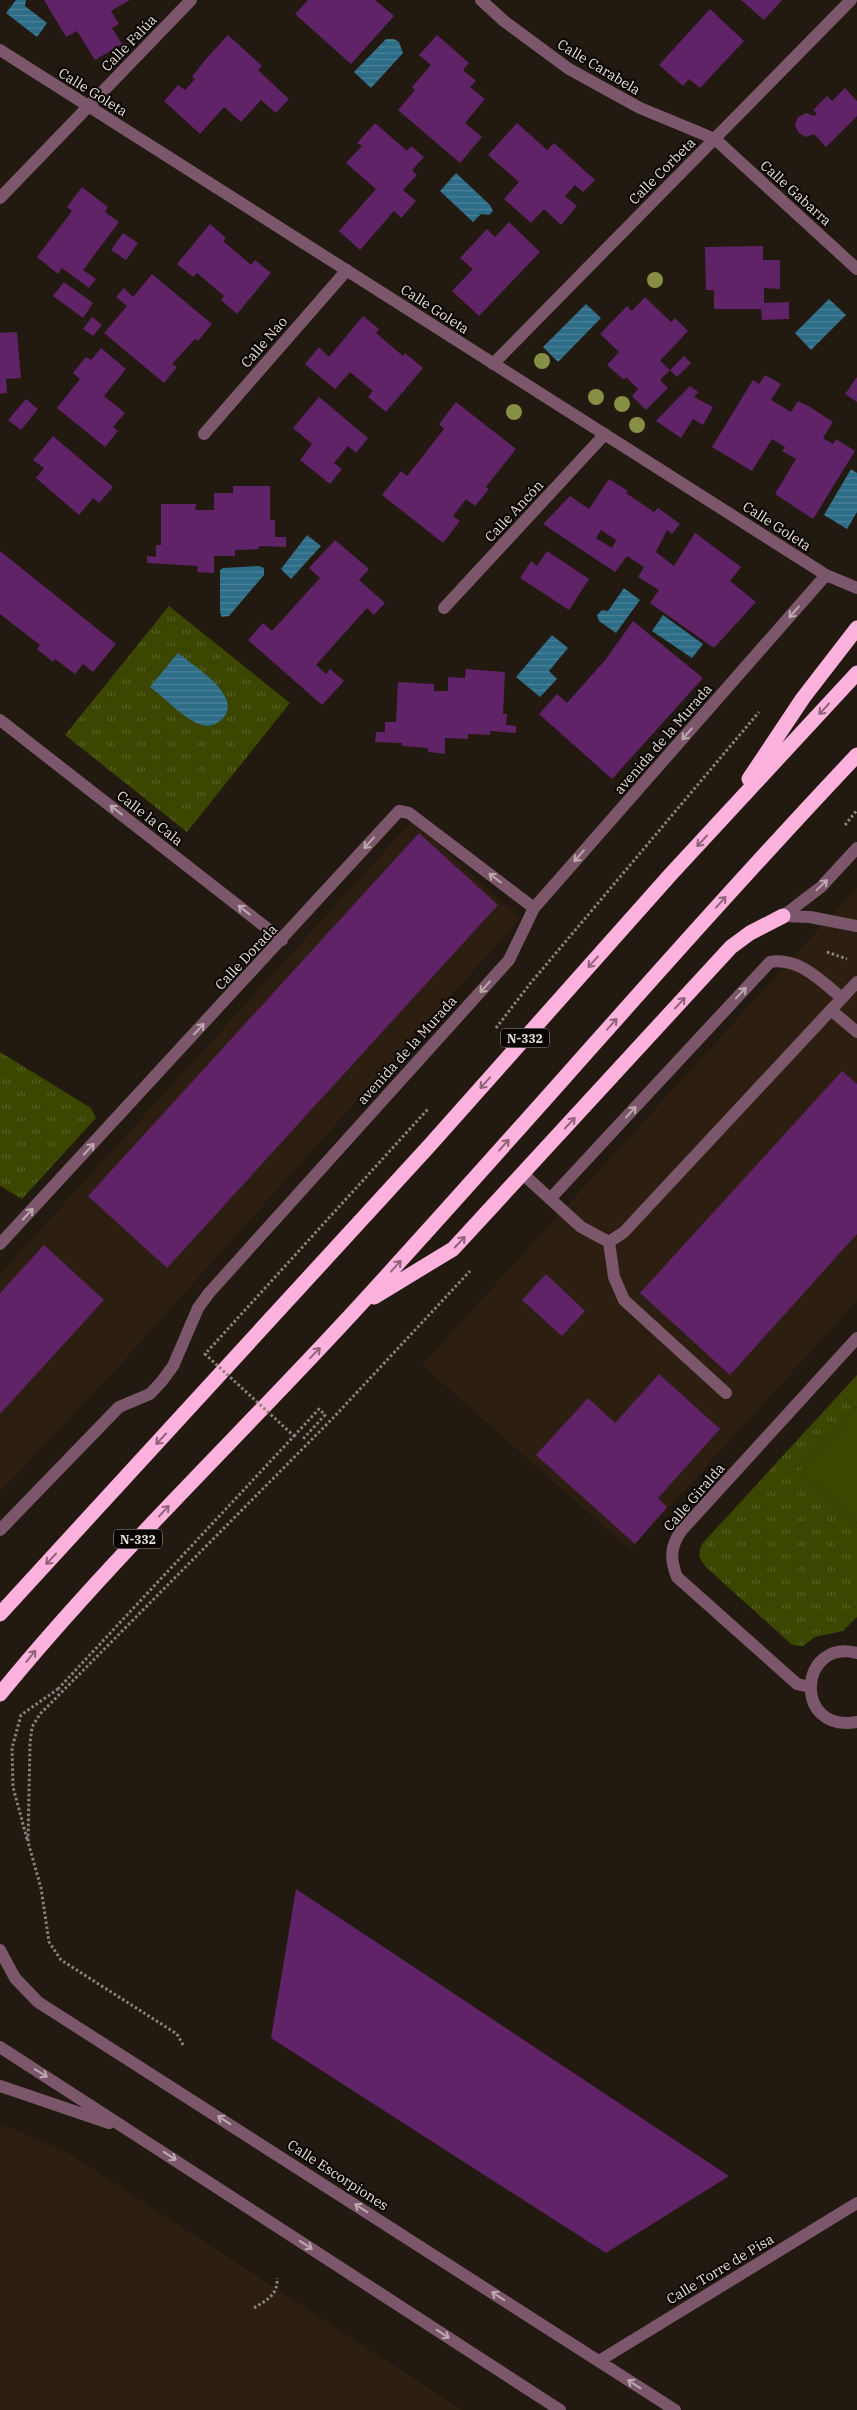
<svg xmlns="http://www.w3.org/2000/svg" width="857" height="2410" font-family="'IBM Plex Serif',serif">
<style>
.built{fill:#2c1e10}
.park{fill:url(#park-tufts)}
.pitch{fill:#3b4600}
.water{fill:url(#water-rules)}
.building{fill:#612368;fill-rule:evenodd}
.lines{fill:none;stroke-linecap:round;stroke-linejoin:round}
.path{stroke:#8a827b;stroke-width:3;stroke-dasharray:2.5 2.5;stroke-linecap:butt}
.minor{stroke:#7c576c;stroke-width:12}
.highway{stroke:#fdb2de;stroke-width:15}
.path-bridge{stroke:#8a827b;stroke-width:3;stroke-dasharray:2.5 2.5;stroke-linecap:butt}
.tree{fill:#868f43}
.oneway{stroke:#bdaaaf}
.oneway2{stroke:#8f647b}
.labels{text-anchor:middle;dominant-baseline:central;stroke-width:4;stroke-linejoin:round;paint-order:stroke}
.shield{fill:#080503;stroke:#a59f9a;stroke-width:1}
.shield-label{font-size:12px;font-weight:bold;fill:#e8e1db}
.street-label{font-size:14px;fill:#e8e1db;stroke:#080503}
</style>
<defs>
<pattern id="park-tufts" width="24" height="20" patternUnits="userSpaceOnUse" patternTransform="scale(1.25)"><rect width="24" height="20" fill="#3b4600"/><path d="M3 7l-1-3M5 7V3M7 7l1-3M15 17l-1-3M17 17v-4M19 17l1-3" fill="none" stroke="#576025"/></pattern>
<pattern id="water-rules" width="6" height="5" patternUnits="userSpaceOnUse" patternTransform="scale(1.25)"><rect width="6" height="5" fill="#2e6d88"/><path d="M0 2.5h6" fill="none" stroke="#4c8298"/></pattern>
</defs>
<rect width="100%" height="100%" fill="#221910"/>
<!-- built -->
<path class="built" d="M413,820L520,919L120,1365L0,1492V1274Z
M857,887V1301L630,1550L422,1365Z
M0,2123L67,2152L462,2410H0Z"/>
<!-- park -->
<path class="park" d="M169,606L290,703L187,832L65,735Z
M0,1052L91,1108L96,1118L22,1199L0,1186Z
M857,1375V1407L799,1471L857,1523V1617L843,1631L815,1637L803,1646L792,1645L707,1568C700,1561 697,1554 702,1544Z"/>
<!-- pitch -->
<path class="pitch" d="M857,1407V1523L799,1471Z"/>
<!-- water -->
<path class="water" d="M16,0H26L25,6L47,23L37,37L6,13Z
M386,39H394L399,42L403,53L371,88L354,72Z
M456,173L490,205L493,211L489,215L481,214L473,222L440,191Z
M829,299L846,315L811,350L795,333Z
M586,304L601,318L558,362L543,347Z
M851,469L857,473V512L847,529L824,515Z
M307,535L321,546L291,579L281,569Z
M259,566L264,568V575L229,616L222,617L220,613V570L223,568Z
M624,588L640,600L616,633L599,621L597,615L602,610L608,611Z
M663,615L703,644L692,658L652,631Z
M552,635L568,648L549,671L557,679L540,697L516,677Z
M178,653C193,666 248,698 220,721C214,726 206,727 199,724C183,718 164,697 150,687Z"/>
<!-- building -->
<path class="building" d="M44,0H130L111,11L119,24L112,28L122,44L95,60L77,31L66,37Z
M308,0H375L394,16L351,64L295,14Z
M741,0H782L764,20Z
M710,9L744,41L700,88L689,79L683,86L659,65Z
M228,35L262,66L258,70L289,99L276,113L261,100L241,122L224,107L200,134L164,101L178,85L185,90L195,79L192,77L205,60Z
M437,35L469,63L463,70L476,81L470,87L485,99L465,123L482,137L460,163L398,110L415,90L412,87L431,65L419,55Z
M845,88L857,101V116L826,147L814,134L805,137L798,132L795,125L798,117L806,113L814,116L817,113L813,110L827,96L832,101Z
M375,123L407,151L411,146L424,157L412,170L417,175L403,190L416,201L401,218L394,211L360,250L339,231L376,189L346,163L362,146L357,143Z
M517,123L547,150L554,143L595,180L583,192L575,185L565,196L577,206L561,225L544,209L531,223L504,199L519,182L488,155Z
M82,187L108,207L105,212L119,222L83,270L96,279L89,288L62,268L58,274L37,257L72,211L67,207Z
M509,222L540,252L479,316L452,291L473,269L460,258L487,229L495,237Z
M210,224L226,238L223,241L251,265L255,260L271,273L237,314L221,300L224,296L197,273L193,277L177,264Z
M123,233L138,243L126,260L111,250Z
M763,246V260H780V289L764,288V303L789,302V319L762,320L761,309H714V290H706L705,247Z
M152,274L212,324L198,341L195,339L172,364L177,367L164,383L104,333L127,306L116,297L124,288L133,297Z
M64,282L93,303L83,318L53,296Z
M645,297L671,322L675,318L688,331L660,361L670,370L660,380L668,388L646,410L632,396L638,389L626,377L624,380L607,365L619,352L600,334L627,306L632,311Z
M363,316L379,329L376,333L403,356L405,353L423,368L386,412L368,397L373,391L350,372L335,389L305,364L319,347L329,357Z
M92,317L102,325L93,336L83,329Z
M17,332L21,378L6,379L7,393L0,394V333Z
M101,348L126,369L104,396L125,413L113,427L118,431L105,447L57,408L80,379L73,373L86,357L91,360Z
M684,356L691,363L677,377L670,370Z
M765,375L781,384L771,400L791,412L798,401L810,407L833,422L823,438L833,444L836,439L855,451L813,519L775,494L796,459L782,451L785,447L772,439L752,471L712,447L753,380L759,384Z
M857,377V402L845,394Z
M690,386L698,392L694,397L713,407L703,425L693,419L681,438L656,421Z
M319,397L368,438L356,453L348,446L334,463L342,469L330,484L300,460L312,444L293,428Z
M26,399L38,409L21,430L8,420Z
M456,402L516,449L486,487L489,489L475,506L466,499L453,516L460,521L443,543L382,495L401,471L407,476L419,461L444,429L439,424Z
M53,436L113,487L99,503L93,498L79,515L36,478L44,468L33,460Z
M609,479L628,491L626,493L654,512L658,508L680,524L672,534L667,530L656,552L674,566L695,533L741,567L730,581L756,602L714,648L650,603L659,590L638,577L644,567L627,556L615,572L543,524L570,496L589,509ZM601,530L616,540L612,548L596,538Z
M233,486H270V520H275V537H286V547L259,546V549L235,550V556H214V573L197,572L198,566L147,563V556L156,557V545H161V504H196L195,510H214V493H233Z
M335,540L369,569L359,580L385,603L374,615L367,608L316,665L326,674L330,669L344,681L322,705L248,640L263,623L272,631L320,578L309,568Z
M0,551L116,644L93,672L83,664L75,674L55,659L53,662L37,649L40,645L0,614Z
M547,551L589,579L569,610L520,578L531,561L537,566Z
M633,621L703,678L612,779L539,714L557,694L567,703L606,659Z
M466,669L505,672L503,714H507L506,725L516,726V733L490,731V735L468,734V739L445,738V754L428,752V748L402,746V743L375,742L376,732H385V722H396L398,682L434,684V691H448V677L465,678Z
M419,833L498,905L167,1268L88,1196Z
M842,1071L857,1084V1234L730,1375L640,1293Z
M44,1245L104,1300L0,1414V1293Z
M546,1274L585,1311L562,1336L522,1300Z
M659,1374L720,1429L658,1498L667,1507L635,1544L536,1455L588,1398L615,1423Z
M296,1889L729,2176L606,2253L271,2038Z"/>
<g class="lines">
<!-- path -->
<path class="path" d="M845,825L857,810
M827,952L847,959
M496,1028L529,985L759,712
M294,1436L319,1409L325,1415L303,1439
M27,1839L13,1787L12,1748L21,1715L58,1689
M183,2045L177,2034L61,1960L49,1942L41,1888L28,1842L30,1743L32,1727L40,1714L333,1418L470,1271
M254,2308C267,2300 278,2295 277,2278"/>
<!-- minor -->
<path class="minor" d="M481,0L504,21L569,69L640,108L715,139L857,269
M0,50L826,575L857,588
M0,198L191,0
M493,364L851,0
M204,434L347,270
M444,608L605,434
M0,720L282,940
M783,916L821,887L857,848
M783,916L810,917L857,926
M831,1010L857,1032
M523,1174L581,1227L609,1242L624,1232L857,982
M550,1199L770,962C799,957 821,981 842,998
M609,1242L614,1277L624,1300L726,1393
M0,1244L399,811L409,813L534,908
M0,1530L119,1407L150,1394L162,1381L173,1366L198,1308L209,1293L509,960L534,908L826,575
M857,1653C798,1638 793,1734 857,1722
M810,1687L797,1684L677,1577C670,1559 670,1547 681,1531L857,1338
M0,1950L15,1978L38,2002L675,2410
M0,2047L560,2410
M0,2086L109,2123
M599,2361L857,2203"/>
<!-- highway -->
<path class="highway" d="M749,779L803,698L857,628
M374,1297L453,1249L731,947L750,933L783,916
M0,1614L430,1145L671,874L857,673
M0,1694C112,1557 241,1435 360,1305C527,1123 687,935 857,755"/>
<!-- path-bridge -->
<path class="path-bridge" d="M58,1689L294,1436L205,1354L428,1109"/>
</g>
<!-- trees -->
<g class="tree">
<circle cx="655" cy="280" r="8"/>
<circle cx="542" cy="361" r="8"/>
<circle cx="596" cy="397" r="8"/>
<circle cx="622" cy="404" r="8"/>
<circle cx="514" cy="412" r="8"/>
<circle cx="637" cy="425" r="8"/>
</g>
<!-- one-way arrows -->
<defs><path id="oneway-shaft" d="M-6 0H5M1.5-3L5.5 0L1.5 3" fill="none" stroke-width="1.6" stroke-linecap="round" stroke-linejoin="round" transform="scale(1.25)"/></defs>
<g class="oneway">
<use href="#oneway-shaft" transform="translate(794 612) rotate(131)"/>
<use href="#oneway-shaft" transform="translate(687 734) rotate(131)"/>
<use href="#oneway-shaft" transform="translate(116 810) rotate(-142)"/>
<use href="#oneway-shaft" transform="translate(369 843) rotate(132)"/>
<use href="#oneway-shaft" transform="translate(579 856) rotate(131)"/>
<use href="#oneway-shaft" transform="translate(495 878) rotate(-143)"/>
<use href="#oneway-shaft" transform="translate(822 885) rotate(-43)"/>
<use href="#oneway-shaft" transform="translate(244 910) rotate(-142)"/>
<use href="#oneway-shaft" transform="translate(485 987) rotate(132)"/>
<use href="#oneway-shaft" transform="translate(741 993) rotate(-47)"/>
<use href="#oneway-shaft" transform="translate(199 1029) rotate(-47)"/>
<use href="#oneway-shaft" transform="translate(631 1112) rotate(-47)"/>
<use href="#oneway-shaft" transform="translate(89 1149) rotate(-47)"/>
<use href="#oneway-shaft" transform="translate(28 1214) rotate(-47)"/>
<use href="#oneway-shaft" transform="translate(41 2073) rotate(32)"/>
<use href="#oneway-shaft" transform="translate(224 2120) rotate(-147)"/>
<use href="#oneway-shaft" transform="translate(170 2156) rotate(33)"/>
<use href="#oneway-shaft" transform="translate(361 2208) rotate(-147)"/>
<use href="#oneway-shaft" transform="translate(306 2245) rotate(33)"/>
<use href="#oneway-shaft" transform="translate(498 2296) rotate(-147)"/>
<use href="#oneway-shaft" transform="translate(443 2334) rotate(33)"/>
<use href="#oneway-shaft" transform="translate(634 2384) rotate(-147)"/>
</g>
<g class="oneway2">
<use href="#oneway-shaft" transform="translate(824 709) rotate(133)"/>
<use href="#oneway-shaft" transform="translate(702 841) rotate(133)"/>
<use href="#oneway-shaft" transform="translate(721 902) rotate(-48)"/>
<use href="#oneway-shaft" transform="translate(593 962) rotate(132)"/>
<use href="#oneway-shaft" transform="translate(680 1003) rotate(-47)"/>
<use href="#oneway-shaft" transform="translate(612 1024) rotate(-48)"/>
<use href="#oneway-shaft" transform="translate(485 1083) rotate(132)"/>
<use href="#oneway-shaft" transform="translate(570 1123) rotate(-47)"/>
<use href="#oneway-shaft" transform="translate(504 1145) rotate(-48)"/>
<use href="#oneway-shaft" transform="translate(460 1242) rotate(-47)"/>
<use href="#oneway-shaft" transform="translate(396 1266) rotate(-48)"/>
<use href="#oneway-shaft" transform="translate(315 1353) rotate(-46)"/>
<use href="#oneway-shaft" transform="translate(161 1439) rotate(133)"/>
<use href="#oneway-shaft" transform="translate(164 1511) rotate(-47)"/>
<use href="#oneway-shaft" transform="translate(51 1559) rotate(133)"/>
<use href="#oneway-shaft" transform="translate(31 1656) rotate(-51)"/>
</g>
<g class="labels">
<!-- shield labels -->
<g class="shield">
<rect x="501" y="1028.5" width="48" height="19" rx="4"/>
<rect x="114" y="1529.5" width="48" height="19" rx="4"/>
</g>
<g class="shield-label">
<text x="525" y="1038">N-332</text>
<text x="138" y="1539">N-332</text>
</g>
<!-- street labels -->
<g class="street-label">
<text transform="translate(129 43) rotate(-46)">Calle Falúa</text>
<text transform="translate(599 67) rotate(31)">Calle Carabela</text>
<text transform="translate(93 92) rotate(32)">Calle Goleta</text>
<text transform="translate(662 171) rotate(-45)">Calle Corbeta</text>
<text transform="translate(796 193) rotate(42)">Calle Gabarra</text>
<text transform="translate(435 309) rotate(33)">Calle Goleta</text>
<text transform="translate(264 342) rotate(-49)">Calle Nao</text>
<text transform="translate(514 511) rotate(-47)">Calle Ancón</text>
<text transform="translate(777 526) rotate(33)">Calle Goleta</text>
<text transform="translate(663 739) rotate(-49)">avenida de la Murada</text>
<text transform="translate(150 818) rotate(38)">Calle la Cala</text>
<text transform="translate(246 957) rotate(-47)">Calle Dorada</text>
<text transform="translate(407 1050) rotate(-48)">avenida de la Murada</text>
<text transform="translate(694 1497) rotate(-49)">Calle Giralda</text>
<text transform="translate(338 2175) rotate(33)">Calle Escorpiones</text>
<text transform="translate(720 2269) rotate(-31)">Calle Torre de Pisa</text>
</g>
</g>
</svg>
